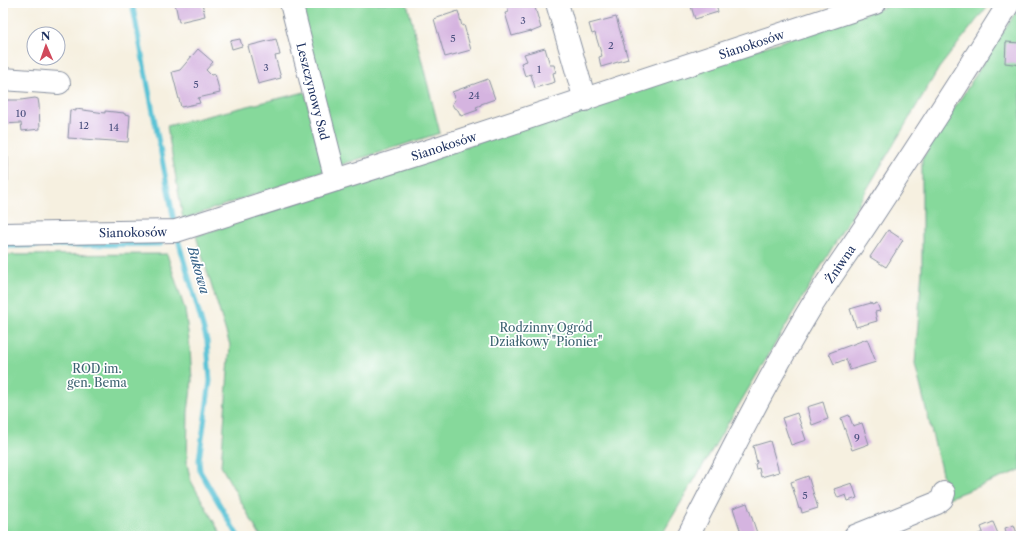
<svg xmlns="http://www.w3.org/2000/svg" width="1024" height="539" font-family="'Libre Caslon Text',serif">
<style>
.green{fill:#86d99b;stroke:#50847c}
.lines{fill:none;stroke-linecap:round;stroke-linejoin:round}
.stream{stroke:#59c2d5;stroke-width:5}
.building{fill:#d5b4e0}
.minor-casing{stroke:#88909f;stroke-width:24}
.minor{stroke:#fff;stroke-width:22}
.labels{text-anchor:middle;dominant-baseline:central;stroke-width:3.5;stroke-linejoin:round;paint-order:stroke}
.number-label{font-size:10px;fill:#4a507e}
.street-label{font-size:12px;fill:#1b2f5e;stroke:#fff}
.park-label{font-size:12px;fill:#3b6270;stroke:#fff}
.water-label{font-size:13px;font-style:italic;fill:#2e5b82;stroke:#fff}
</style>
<rect width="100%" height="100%" fill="#fff"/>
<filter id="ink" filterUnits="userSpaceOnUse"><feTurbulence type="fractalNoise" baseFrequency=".025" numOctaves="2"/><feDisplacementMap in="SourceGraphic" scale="8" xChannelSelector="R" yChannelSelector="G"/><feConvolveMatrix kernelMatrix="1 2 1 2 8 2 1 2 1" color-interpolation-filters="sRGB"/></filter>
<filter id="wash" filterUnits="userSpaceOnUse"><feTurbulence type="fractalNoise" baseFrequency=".012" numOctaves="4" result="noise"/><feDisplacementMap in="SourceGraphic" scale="16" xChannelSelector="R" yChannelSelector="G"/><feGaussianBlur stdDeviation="0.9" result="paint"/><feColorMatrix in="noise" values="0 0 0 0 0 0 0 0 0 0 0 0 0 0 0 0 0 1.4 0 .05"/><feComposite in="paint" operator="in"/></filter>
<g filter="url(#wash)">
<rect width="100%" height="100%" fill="#f6f0e0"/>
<!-- green -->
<path class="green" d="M298,3H407L440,133L337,166Z
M897,3H990L939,68L661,536H260L221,466L230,345L196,236Z
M1021,4V470L948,498L915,364L922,269V159Z
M305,92L324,171L183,219L167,126Z
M167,254L185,310L190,348L192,381L188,412L187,464L191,481L222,536H3V255Z"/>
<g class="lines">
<!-- stream -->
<path class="stream" d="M132,3L175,226
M177,236L207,341L210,381L199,460L200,471L238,536
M3,246L161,244"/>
</g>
<g id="blocks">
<!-- building -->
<path class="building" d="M175,3H202L205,16L179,22Z
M506,3H530L531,5L534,4L541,28L531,32V31L512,36L505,13L509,12Z
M690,3H716L718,12L695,19Z
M458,11L462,26L464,25L471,50L445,57L434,19Z
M616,17L628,59L601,67L599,57L602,56L595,33L592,34L589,24Z
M240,39L242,46L232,49L230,41Z
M276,39L280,55L275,56L281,78L258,84L248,46Z
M1006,42L1021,43V65L1005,63Z
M545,48L550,65H554L556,72L553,73L555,82L535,88L531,74L525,76L521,63L527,61L524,54Z
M198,49L213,62L206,70L211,75L215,74L220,93L198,98L200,103L181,107L172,72L180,70Z
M488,79L495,99L481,104V105L476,107L478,110L461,116L458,110L454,108L452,104L455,100L452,92Z
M35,98L38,99L39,105L40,129L22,131L21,123L3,124V100H21Z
M76,109L105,113V111L124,113V114L130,115L128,142L68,138L70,110L76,111Z
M3,157H8V181H3Z
M888,230L903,240L886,267L870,257Z
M871,303L872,305L877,303L880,311L875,312L877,321L856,327L850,309Z
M867,339L876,362L850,370L846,359L834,364L829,353Z
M823,402L828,419L812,425L807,407Z
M797,413L806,440L791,445L782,418Z
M849,415L853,426L862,423L869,444L852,450L841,418Z
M770,441L779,472L761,477L759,468L756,469L755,464L757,463L753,446Z
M808,476L818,508L802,513L801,508L799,509L791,482Z
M852,483L857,498L848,501L846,495L838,498L834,489Z
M747,503L758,536H742L733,508Z
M993,522L999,536H974L983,532L981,527Z
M1014,525L1018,536H1007L1005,528Z"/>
</g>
</g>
<g filter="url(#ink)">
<use href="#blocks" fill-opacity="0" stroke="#88909f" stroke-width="1"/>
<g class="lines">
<defs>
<g id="minor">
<path id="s1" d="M291,3L336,180"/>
<path d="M557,3L585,100"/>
<path d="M3,79L59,83"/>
<path id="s2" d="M3,234L176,231L437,148L875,3"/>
<path id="s3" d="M688,536C728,459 766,381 811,307C830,277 851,248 870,219C917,147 964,76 1009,3"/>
<path d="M855,536L937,503L942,499L944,493"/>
</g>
</defs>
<!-- minor casing -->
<use href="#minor" class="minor-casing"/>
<!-- minor -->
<use href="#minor" class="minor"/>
</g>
</g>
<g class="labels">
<!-- number labels -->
<g class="number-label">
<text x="523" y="20">3</text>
<text x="453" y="38">5</text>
<text x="611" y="45">2</text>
<text x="266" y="67">3</text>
<text x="539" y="69">1</text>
<text x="196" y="84">5</text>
<text x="474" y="95">24</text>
<text x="21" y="113">10</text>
<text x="84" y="125">12</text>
<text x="114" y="127">14</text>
<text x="857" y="437">9</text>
<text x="805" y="495">5</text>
</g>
<!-- street labels -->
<g class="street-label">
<text stroke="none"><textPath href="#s2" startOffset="778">Sianokosów</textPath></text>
<text stroke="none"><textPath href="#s1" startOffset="91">Leszczynowy Sad</textPath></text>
<text stroke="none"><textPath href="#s2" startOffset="454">Sianokosów</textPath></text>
<text stroke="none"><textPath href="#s2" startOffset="130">Sianokosów</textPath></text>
<text stroke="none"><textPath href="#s3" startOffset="312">Żniwna</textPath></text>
</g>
<!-- park labels -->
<g class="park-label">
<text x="546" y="327">Rodzinny Ogród<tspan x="546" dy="14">Działkowy "Pionier"</tspan></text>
<text x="97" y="368">ROD im.<tspan x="97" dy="14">gen. Bema</tspan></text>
</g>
<!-- water labels -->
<g class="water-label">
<text transform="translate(199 270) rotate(74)">Bukowa</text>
</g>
</g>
<!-- margin -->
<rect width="1024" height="539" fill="none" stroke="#fff" stroke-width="16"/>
<!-- north arrow -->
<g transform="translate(46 46) rotate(358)"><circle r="19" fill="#ffffff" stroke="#a4acbf"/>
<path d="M0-3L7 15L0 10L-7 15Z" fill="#d1495b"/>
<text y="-6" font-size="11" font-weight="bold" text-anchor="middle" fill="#1b2f5e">N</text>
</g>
</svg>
